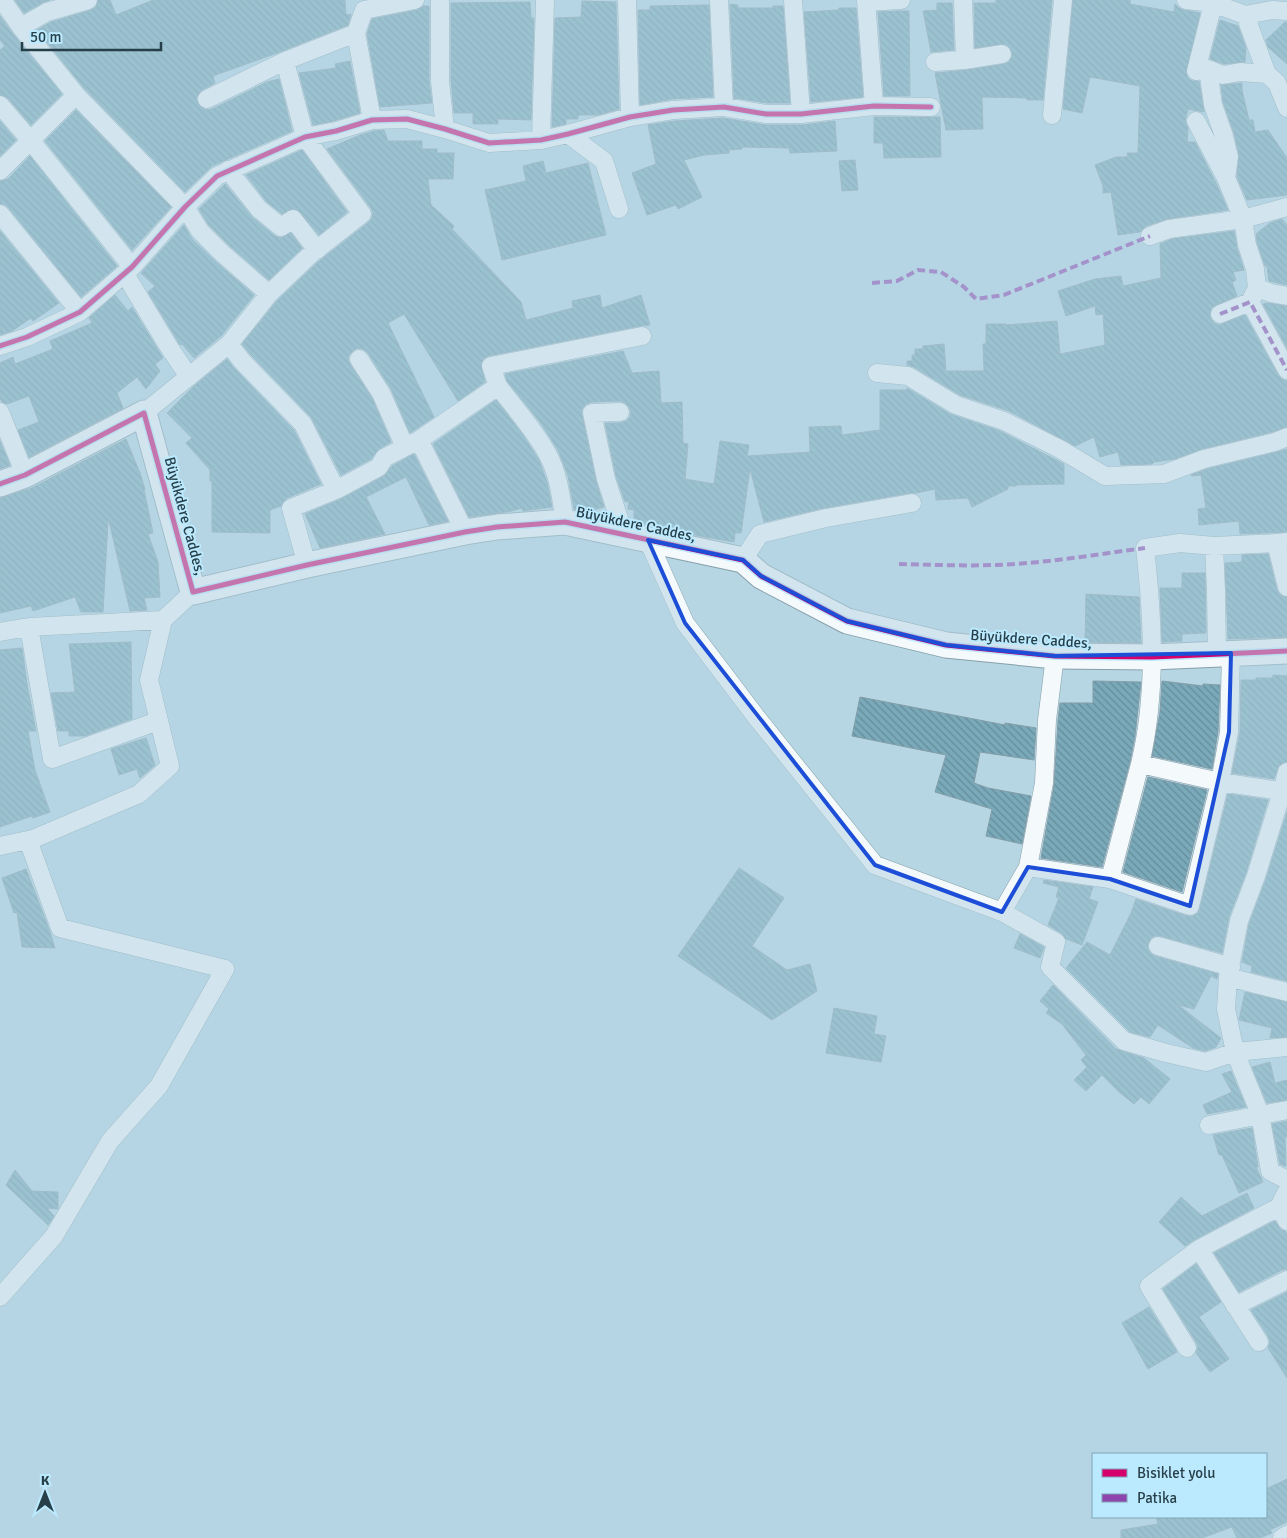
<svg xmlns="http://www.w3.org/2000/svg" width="1287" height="1538" font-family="Signika,sans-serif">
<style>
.building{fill:url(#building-back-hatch);stroke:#849da8}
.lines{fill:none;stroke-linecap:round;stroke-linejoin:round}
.street-casing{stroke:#87a0aa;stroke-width:19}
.secondary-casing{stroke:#87a0aa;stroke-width:27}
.street{stroke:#f4f9fb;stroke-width:18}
.secondary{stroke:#f4f9fb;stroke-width:25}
.quiet{stroke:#8e44ad;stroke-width:4;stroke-dasharray:8 4;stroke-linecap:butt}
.cycleway-casing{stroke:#bbe9fd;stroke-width:8}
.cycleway{stroke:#d6006c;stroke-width:5}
.marked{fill:none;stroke:#1d4ed8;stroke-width:4;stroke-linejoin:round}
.labels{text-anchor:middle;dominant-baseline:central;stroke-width:4;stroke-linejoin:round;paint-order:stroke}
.street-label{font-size:15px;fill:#273f49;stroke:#bbe9fd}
</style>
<defs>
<pattern id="building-back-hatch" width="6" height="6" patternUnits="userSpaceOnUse" patternTransform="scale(1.25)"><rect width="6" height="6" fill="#7aaaba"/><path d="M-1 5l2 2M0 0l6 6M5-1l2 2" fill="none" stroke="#648c99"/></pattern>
</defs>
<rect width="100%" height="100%" fill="#b6d6e4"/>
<!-- building -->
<path class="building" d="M15,0H50L42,3L24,13Z
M98,0H110L116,15L153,0H345L346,15L351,14L348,25L277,53L213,76L215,83L202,90L199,93L196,98L198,104L201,107L206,110L212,109L267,82L279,79L292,131L212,166L185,192L84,88L37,30L51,22L91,10L96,7Z
M996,0H1052L1043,100H1027V98L982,97L983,129L946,130L935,73L967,70L1004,64L1009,62L1012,57V52L1010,48L1005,44L975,48L974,3H996Z
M1073,0H1130V4L1174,12L1175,4L1179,8L1184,10L1200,13L1186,73L1188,78L1192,81H1199L1204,112L1188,109L1185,121L1188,128L1187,142H1195L1216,183L1228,210L1167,219L1146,226L1140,232L1118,235L1111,192L1103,193V186L1095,165L1116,157H1128L1127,153H1138L1140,86L1090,77L1082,113L1063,109Z
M582,1L616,2L619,109L598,115H578V119H566V124L552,127L555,18L581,17Z
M530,2L531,18H534L531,120L498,119V124H473V113H454L451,80V3Z
M937,3H952L954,50L931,52L923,11L937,10Z
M730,4L738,5V8H773V6H783L790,103H767L734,98Z
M709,5L713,97L672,99L640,105L638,10H650V6Z
M423,6H429V81L432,103L380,107L367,34L372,19L417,10Z
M839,8H856L863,97L811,102L804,12L839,10Z
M896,11H909L910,96H884L878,12Z
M0,16L13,34L62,94L31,125L8,98L0,95V50L5,46L0,40Z
M1220,20L1238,26L1246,48L1245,62L1224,64L1210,59Z
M1285,22H1287V64L1268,47L1266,40Z
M350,61L360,113L333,121L313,125L299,73L336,68L335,64Z
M1242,83V90L1249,120H1253L1255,132L1268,130L1287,158V195L1247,200L1237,177L1239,155L1234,133L1223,102L1221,85Z
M76,110L171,207L132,250L45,141Z
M874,117H940L941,157L884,158L883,143H874Z
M723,118L766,125H802L835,121L837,151L790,153L789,148L742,147V149L729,150V153L704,155L684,160L702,197L678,209L676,205L647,215L632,173L656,164L648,125L674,121Z
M0,121L16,140L0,156Z
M384,130L388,141H422V149H437V153H454L453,179H428L431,205L454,226L452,229L521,302L526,320L573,308L572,301L600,295L602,308L641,295L650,325L640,326L488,356L483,359L481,364L485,382L458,401L404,314L388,323L434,417L410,433L391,389L368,353L363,349L358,348L354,350L349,355L348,360L350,364L372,398L391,442L379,449L371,459L341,475L311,417L250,354L242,344L277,301L318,262L369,222L372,218L373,213L371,208L327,149L360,135L374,131Z
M302,150L347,212L319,235L298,210L292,209L282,214L267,202L246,175Z
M30,156L117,266L81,297L8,207L4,204H0V181L8,179Z
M855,160L858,190L842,191L839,161Z
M543,161L546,173L588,163L606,235L502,260L485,190L526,181L523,166Z
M225,184L252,217L275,236L281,238L291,233L302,248L269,280L230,246L208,224L199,209Z
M1282,219L1287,225V285L1269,281L1267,266H1265L1257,242L1256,234L1270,223Z
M184,225L192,239L216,262L254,295L221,336L194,358L182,344L180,345L176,338L148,292L155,286L141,273Z
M0,231L59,303L33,321L31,318L12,331L0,335Z
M1234,231L1237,248L1244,270L1233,272L1236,280L1232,282L1237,296L1212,307L1210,312V317L1214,323L1219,325L1245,315L1278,375L1282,379L1287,381V427L1272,432L1202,449L1175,459L1154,462L1152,464L1121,465L1118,452L1100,457L1094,437L1075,446L1009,411L960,395L914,367L907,365V361H912V355H915V349H923V346L944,344L946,371H984L983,344H986V324H1006V325L1057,321L1060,354L1105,345L1103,314L1096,315L1095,306L1066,316L1058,291L1095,279L1121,276L1123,286L1161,278L1160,244L1172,239Z
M115,295L128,311L132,307L163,358L155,364L160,371L146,389L137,377L117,393L123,408L29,457L18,430L39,422L29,396L7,404L2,402L0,398V363L13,357L15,364L53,349L50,341L92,323L89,318Z
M1267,303L1287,306V348L1263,304Z
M623,351L632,373L659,371L661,403L682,402L683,443L688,444L685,479L714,484L720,441L749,445L747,456L810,452L809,427L841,426L842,435L880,430V390H907V388L950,414L1000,431L1064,464V484L1016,485V486H1008V489L972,507L968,498L936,500L935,489L916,493H910L824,508L764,522L750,469L741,533H735L734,542L705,537L634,522V510L628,509L629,501L625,502L616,476L605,423H620L626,421L630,417L631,412L629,407L625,403L620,401L592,402L586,404L582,409V415L596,481L604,507L585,512L574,509L568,476L558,450L540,422L507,381L505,374Z
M227,359L234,368L294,430L321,484L287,498L283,502L281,506L270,510V533L212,532V481H210V470L186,443L192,438L167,413L194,386Z
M496,400L523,435L539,460L547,482L552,507L523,511L522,508L512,511L469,517L433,444Z
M126,439L140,473L145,489L144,490L153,533L148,534L158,562L160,597L144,598L147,610L130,611L109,521H108L103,612H81L75,597L33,611L31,606L0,613V498L32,488Z
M0,441L10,465L0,469Z
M1287,449V532L1240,534L1239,521L1199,525L1198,509L1206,508L1201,475L1192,476L1191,475L1207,469L1277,452Z
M414,454L448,521L429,525L406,477L366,497L385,534L320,548L305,514L341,499L384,476L392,466Z
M1268,554L1277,590L1280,595L1287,597V637L1228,639L1225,563L1242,562V555Z
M1182,573H1205L1206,633L1182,634V641L1162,642L1160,588H1182Z
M1086,594L1139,597L1141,643L1085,642Z
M131,642L132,719L85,736H69V731H58L51,693L75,692L69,644Z
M22,648L27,684L36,731H28L35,770L50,812L33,818L32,816L0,827V650Z
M1273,675L1287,676V762L1279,765L1274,779L1232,773L1240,732L1241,680H1256V678H1273Z
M1093,681L1141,682L1135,736L1130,762L1102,867L1041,858L1054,785L1058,721L1060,703H1093Z
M1162,681L1203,686V684L1220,685L1218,731L1212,769L1152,756L1160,712Z
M860,697L1005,725V723L1036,728L1034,760L980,752L974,783L988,788L1031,796L1022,844L986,836L992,809L935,792L946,755L852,736Z
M146,738L155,765L140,778L137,769L119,775L111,749Z
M1148,777L1207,790L1182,892L1123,872Z
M1228,794L1268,800L1246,873L1229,917L1222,953L1160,936H1155L1151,938L1148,944V949L1150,953L1155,956L1218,974L1217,979L1211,976L1194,1009L1178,1005L1221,1038L1216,1047L1205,1051L1193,1048L1158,1025L1150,1037L1130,1032L1066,968L1087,942L1110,955L1131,913L1136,899L1187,916H1193L1198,913L1200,908Z
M1287,812V981L1251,972L1252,966L1242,962L1249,924L1266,879Z
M739,868L784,898L752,946L787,970L810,964L817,991L772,1020L678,956Z
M26,869L49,929L55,948L22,947L17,912L14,913L2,878Z
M1044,880L1093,887L1089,899L1098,902L1082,945L1066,939L1061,933L1048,925L1059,898L1056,897L1059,887L1043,883Z
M1020,934L1044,947L1040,958L1014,948Z
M1053,985L1116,1049L1144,1058L1170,1079L1149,1104L1141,1097L1134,1104L1119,1092L1102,1075L1086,1091L1074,1080L1087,1067L1081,1060L1086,1055L1062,1024L1046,1013L1049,1009L1040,1001Z
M1245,992L1287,1002V1037L1270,1038L1272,1028L1239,1020Z
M834,1008L877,1016L874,1034L886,1036L881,1062L826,1053Z
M1270,1062L1275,1083L1287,1080V1100L1267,1103L1252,1067Z
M1231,1071L1246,1107L1207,1114L1203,1105L1232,1092L1222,1074Z
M1287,1121V1137H1285L1286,1166H1284L1280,1164L1272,1124Z
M1252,1128L1258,1167H1256L1263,1182L1239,1193L1222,1155H1219L1213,1135Z
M15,1170L32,1191L58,1192V1209L47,1208L54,1216L48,1225L6,1185Z
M1247,1193L1254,1208L1194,1240L1185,1246L1159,1222L1181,1197L1202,1216Z
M1275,1221L1281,1230L1285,1231L1287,1235V1269L1282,1270L1239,1292L1214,1253Z
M1196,1264L1221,1302L1199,1317L1229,1359L1210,1372L1196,1353L1198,1347L1196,1342L1163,1289Z
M1287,1292V1378L1268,1348L1270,1342L1268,1336L1251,1310Z
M1149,1307L1177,1352L1148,1369L1122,1323Z
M1287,1479V1522L1270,1530L1272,1533L1260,1538H1237L1232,1527L1202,1538H1121V1530L1158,1524L1156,1517H1266V1489Z"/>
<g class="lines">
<defs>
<path id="street" d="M2,0L21,27L76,95L185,207L200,231L223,254L269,294L229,344L144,413
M440,0V81L445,129
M627,0L630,117
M719,0L724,107
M793,0L801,114
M866,0L874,106
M963,0L965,60L1002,54
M1186,0L1213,3L1245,15L1272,10L1287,11
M1214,0L1196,71L1208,69L1223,75L1240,72L1267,74
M866,2L901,0
M1245,15L1267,74L1277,83L1287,108
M21,27L47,12L88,0
M356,33L372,120
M935,62L965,60
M1208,69L1213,105L1224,136L1229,157L1226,178
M207,99L285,61L356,33L364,10L415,0
M0,105L31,141L132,267
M1052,115L1063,0
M1196,121L1226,178L1243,219L1247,245L1255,269L1257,288L1250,302L1220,314
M568,134L604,161L619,209
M541,140L545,0
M228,170L259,209L281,227L293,219L317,250
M0,171L76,95
M0,214L80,312
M1150,236L1169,229L1243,219L1287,207
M125,274L167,344L189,377
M1257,288L1271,293L1287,296
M269,294L311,254L362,214L305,137L285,61
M1250,302L1287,370
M229,344L242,361L303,424L336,490L291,508L307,565
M0,346L27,337L80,312L132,267L185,207L217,176L305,137L336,131L372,120L407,119L445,129L489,143L541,140L568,134L630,117L673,110L724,107L766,114H801L874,106L931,107
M359,359L381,393L405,447
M877,373L908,376L956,405L1004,421L1060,449L1105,476L1164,474L1204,459L1275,442L1287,437
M498,386L491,366L642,336
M0,412L25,475
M620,412L592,413L606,479L624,534
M419,440L465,532
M336,490L379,467L384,458L419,440L498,386C514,407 536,432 548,455C559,475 561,499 565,522
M648,540L685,623L757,718L875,865L1002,912L1056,942L1050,967L1124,1041L1166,1053L1206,1062L1235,1052L1287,1047
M1287,542L1276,543L1287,587
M1276,543L1214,546L1180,543L1145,548C1153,620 1157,693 1140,764L1220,782L1287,792
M1214,546L1216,590L1217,654
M743,560L760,534L826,518L912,503
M29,627L52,759L158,721
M0,632L29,627L163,620L193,592
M1140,764L1110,879L1190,906L1220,782L1229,732L1231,653
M1287,772L1282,792L1256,876L1239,921L1228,977L1226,1009L1235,1052L1260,1114L1270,1171L1287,1180
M0,846L33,839L139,794L170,766L149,680L163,620
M1028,867L1110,879
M1002,912L1028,867L1044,783L1047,720L1055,656
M1158,946L1231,967
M1228,977L1287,992
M1209,1125L1287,1110
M1279,1207L1287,1221
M0,1297L54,1236L110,1141L159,1086L225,969L60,928L28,840
M1235,1306L1287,1280
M1259,1342L1199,1249L1279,1207L1287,1191
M1187,1348L1149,1286L1199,1249
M1282,1538L1287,1535"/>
<path id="secondary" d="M0,484L25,475L144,413L193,592L307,565L465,532L497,527L565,522L743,560L761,576L847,621L946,645L1055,656L1152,657L1287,651"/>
</defs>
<!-- street casing -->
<use href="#street" class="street-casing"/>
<!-- secondary casing -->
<use href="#secondary" class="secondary-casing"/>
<!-- street -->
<use href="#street" class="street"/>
<!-- secondary -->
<use href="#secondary" class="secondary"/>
<!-- quiet -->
<path class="quiet" d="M872,283L897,281L918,270L941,272L964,287L976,299L1004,295L1150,236
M1220,314L1250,302L1287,370
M899,564C941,565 984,567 1027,563C1066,560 1106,553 1145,548"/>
<defs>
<path id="cycleway" d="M0,346L27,337L80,312L132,267L185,207L217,176L305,137L336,131L372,120L407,119L445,129L489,143L541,140L568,134L630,117L673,110L724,107L766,114H801L874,106L931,107
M0,484L25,475L144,413L193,592L307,565L465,532L497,527L565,522L743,560L761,576L847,621L946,645L1055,656L1152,657L1287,651"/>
</defs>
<!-- cycleway casing -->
<use href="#cycleway" class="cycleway-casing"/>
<!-- cycleway -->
<use href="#cycleway" class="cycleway"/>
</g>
<!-- marked area -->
<path d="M0 0H1287V1538H0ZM648,540L743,560L761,576L847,621L946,645L1055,656L1231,653L1229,732L1190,906L1110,879L1028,867L1002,912L875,865L685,623Z" fill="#b6d6e4" fill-opacity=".55" fill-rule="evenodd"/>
<path class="marked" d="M648,540L743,560L761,576L847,621L946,645L1055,656L1231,653L1229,732L1190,906L1110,879L1028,867L1002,912L875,865L685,623Z"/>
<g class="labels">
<!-- street labels -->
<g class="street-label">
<text transform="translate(185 516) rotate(75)">Büyükdere Caddes,</text>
<text transform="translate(636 524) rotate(12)">Büyükdere Caddes,</text>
<text transform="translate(1031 639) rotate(4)">Büyükdere Caddes,</text>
</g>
</g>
<!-- legend -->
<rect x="1092" y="1453" width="175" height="65" fill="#bbe9fd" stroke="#80a5b5"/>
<rect x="1102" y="1469" width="25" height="8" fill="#d6006c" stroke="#80a5b5"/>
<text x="1137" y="1478" font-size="15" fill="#273f49">Bisiklet yolu</text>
<rect x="1102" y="1494" width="25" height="8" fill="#8e44ad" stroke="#80a5b5"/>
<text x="1137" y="1503" font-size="15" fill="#273f49">Patika</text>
<!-- north arrow -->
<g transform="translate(45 1493)" stroke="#bbe9fd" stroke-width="4" paint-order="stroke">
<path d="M0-4L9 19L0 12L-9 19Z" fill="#273f49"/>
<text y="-8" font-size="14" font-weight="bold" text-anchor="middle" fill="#273f49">K</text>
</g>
<!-- scale -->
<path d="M22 42v8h139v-8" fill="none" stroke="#273f49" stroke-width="2.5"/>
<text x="30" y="42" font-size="15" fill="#273f49" stroke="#bbe9fd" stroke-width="4" paint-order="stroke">50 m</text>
</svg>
